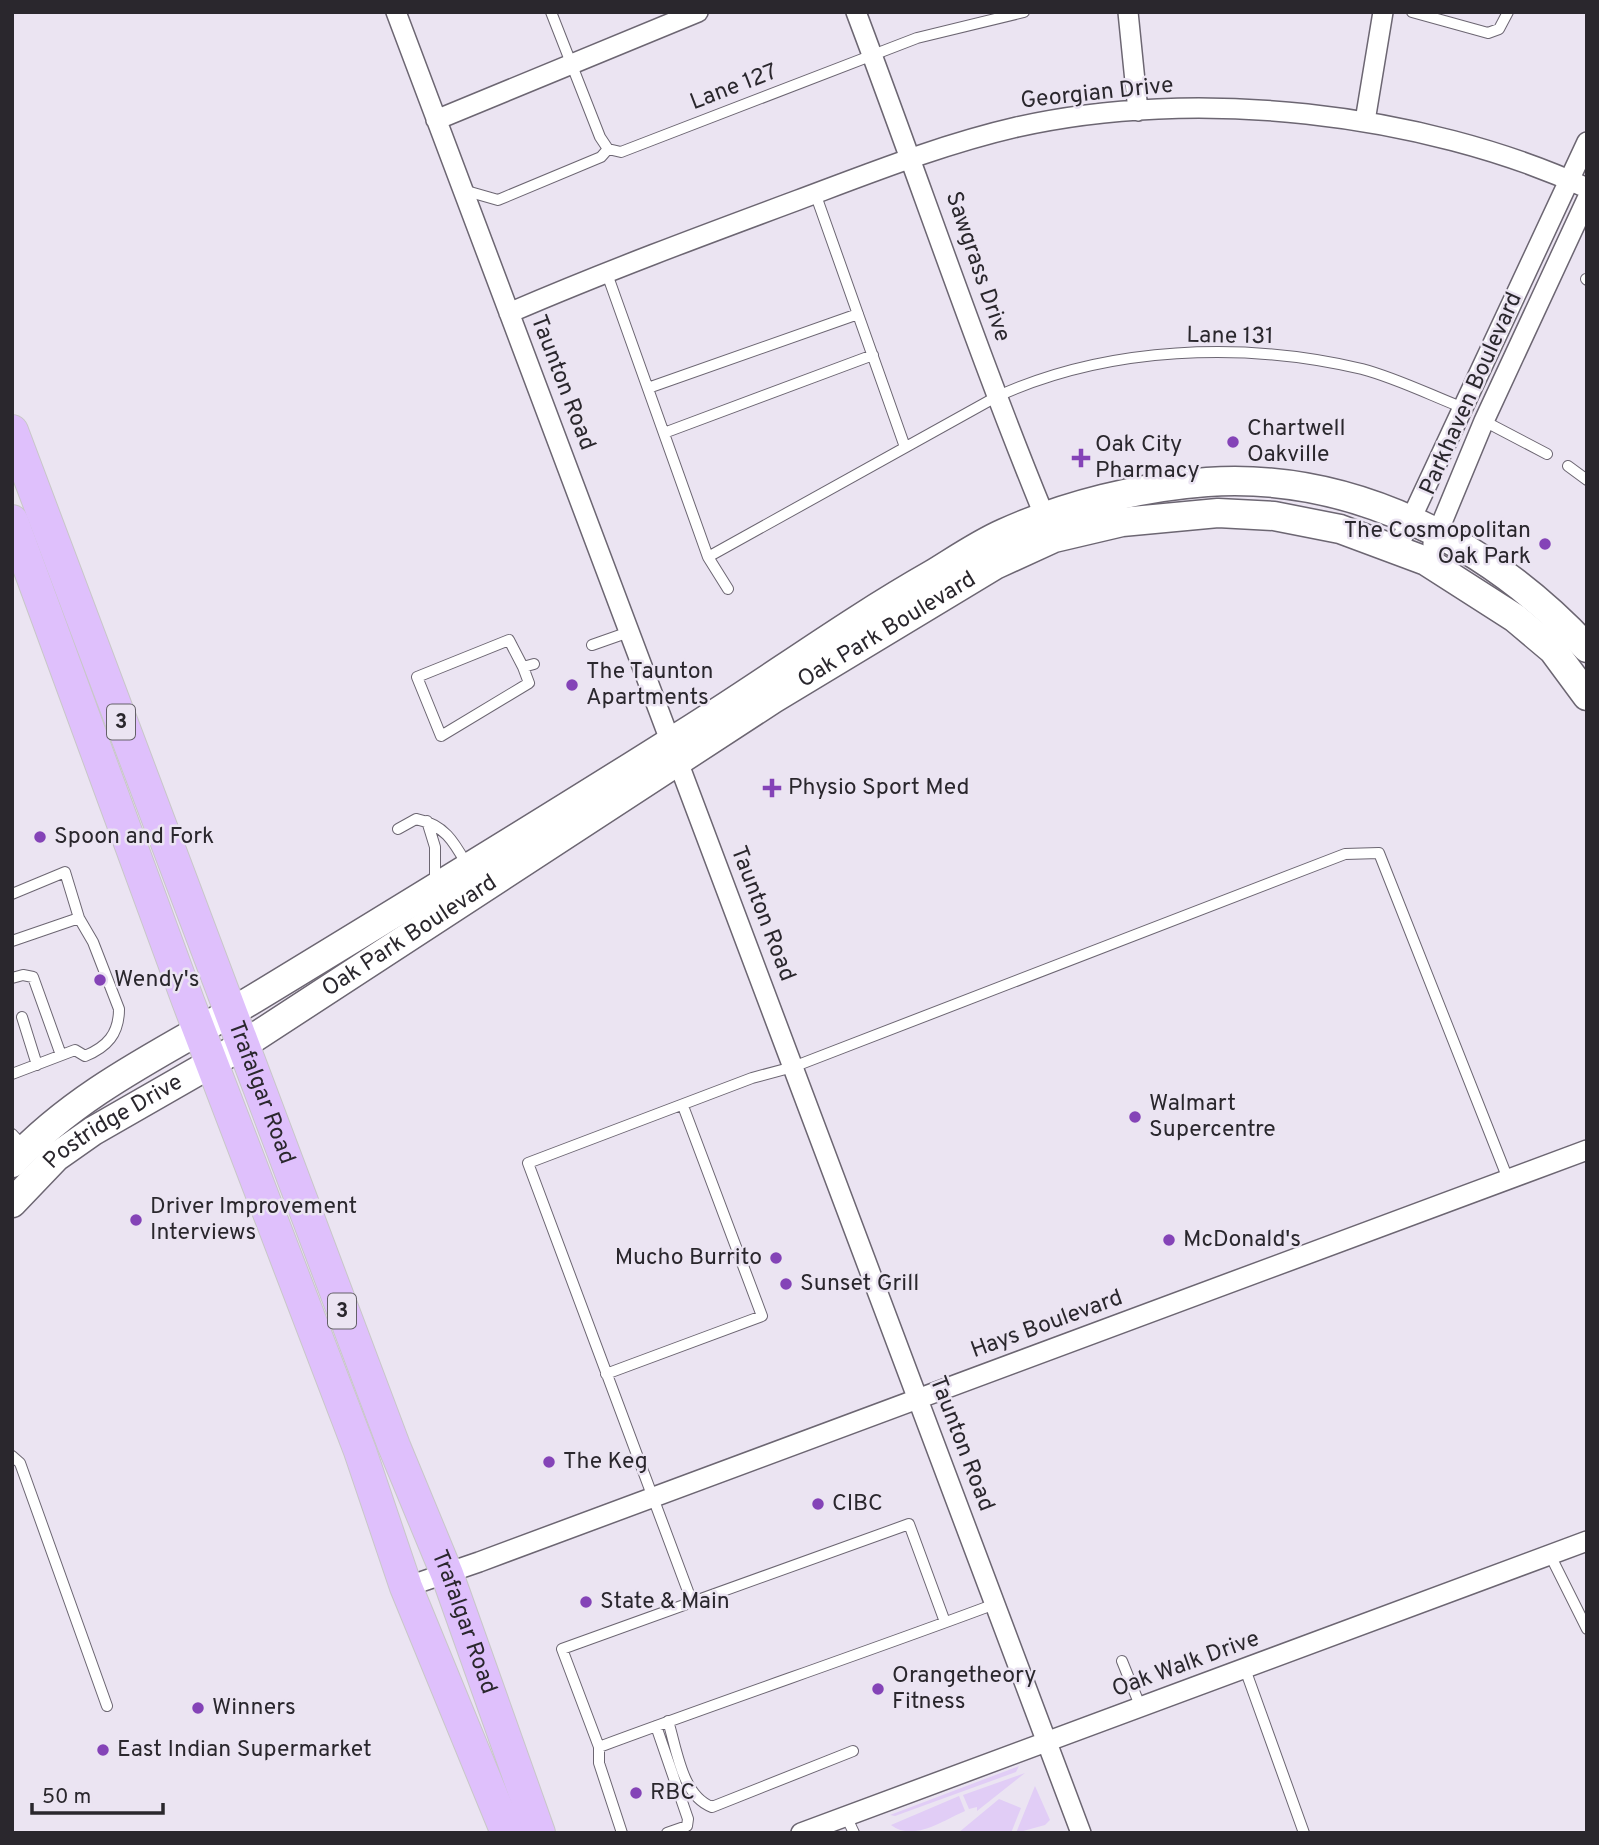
<svg xmlns="http://www.w3.org/2000/svg" width="1599" height="1845" font-family="Overpass,sans-serif">
<style>
.green{fill:#e1cdf6}
.lines{fill:none;stroke-linecap:round;stroke-linejoin:round}
.lane-casing{stroke:#6c6672;stroke-width:12}
.street-casing{stroke:#6c6672;stroke-width:22}
.secondary-casing{stroke:#6c6672;stroke-width:31}
.primary-casing{stroke:#c8c7c8;stroke-width:34}
.lane{stroke:#fff;stroke-width:10}
.street{stroke:#fff;stroke-width:19}
.secondary{stroke:#fff;stroke-width:28}
.primary{stroke:#dfc0fc;stroke-width:32}
.poi-dot{fill:#8443b7;stroke:#ebe4f2;stroke-width:2.5}
.labels{text-anchor:middle;dominant-baseline:central;stroke-width:5;stroke-linejoin:round;paint-order:stroke}
.shield{fill:#ebe4f2;stroke:#646068;stroke-width:2}
.shield-label{font-size:21px;font-weight:bold;fill:#2a272d}
.street-label{font-size:23px;fill:#2a272d;stroke:#ebe4f2}
.poi-label{font-size:23px;fill:#2a272d;stroke:#ebe4f2;text-anchor:start}
</style>
<rect width="100%" height="100%" fill="#ebe4f2"/>
<!-- green -->
<path class="green" d="M1019,1766L1016,1772L895,1816L890,1815Z
M1025,1773L977,1811V1807L969,1809L963,1795Z
M1035,1786L1050,1820L1045,1825L1016,1833Z
M959,1796L965,1811C942,1821 913,1842 891,1825Z
M999,1799L1021,1808L1011,1833H958Z"/>
<g class="lines">
<defs>
<path id="lane" d="M551,12L600,137L608,149L621,152L917,38L1024,12
M1412,12L1488,33L1499,29L1508,12
M463,190L498,200L601,157L608,149
M815,193L905,447
M606,271L708,557L996,397C1107,346 1244,341 1362,369C1396,378 1428,394 1461,407
M1586,279L1587,280
M648,388L858,314
M1484,421L1547,454
M664,433L873,355
M1568,466L1587,480
M708,557L728,589
M592,645L629,632
M523,667L509,640L417,677L441,736L529,683L523,667L534,664
M427,821L435,847V882
M398,829L416,819C445,825 454,842 467,865
M12,894L65,872L79,918L12,941
M12,978L23,975L33,977L61,1055
M22,1017L37,1065
M12,1074L75,1050L85,1056C107,1047 119,1034 119,1009L93,942L79,918
M12,1134L25,1148
M606,1374L762,1316L683,1106
M12,1456L20,1463L107,1706
M1550,1555L1587,1629
M692,1602L528,1163L752,1078L793,1067L1345,854L1379,853L1508,1179
M945,1622L909,1524L562,1649L599,1747C731,1698 864,1653 995,1604
M1122,1661L1141,1708
M1245,1669L1304,1833
M668,1721C677,1750 682,1796 712,1807L853,1751
M656,1726L688,1819L687,1826L667,1833
M599,1747V1763L622,1833
M846,1816L854,1833"/>
<path id="street" d="M396,12L1081,1833
M856,12C921,184 979,358 1049,527
M1128,12L1138,111
M436,120L698,12
M1365,121L1383,12
M509,313C604,272 701,236 798,200C870,173 943,144 1017,127C1195,87 1422,112 1587,188
M1433,544L1484,421L1587,199
M1397,549L1587,142
M406,1587L479,1562L1587,1150
M801,1833L1587,1541"/>
<g id="secondary">
<path d="M12,1163C81,1088 175,1047 260,995C398,911 536,827 672,741C760,687 843,625 933,574C956,560 979,544 1004,533C1066,505 1139,487 1207,482C1352,472 1489,543 1587,648"/>
<path id="s1" d="M12,1203L56,1157L93,1131L243,1045L773,699L995,565L1054,538L1122,522L1218,513L1274,516L1340,529L1426,561L1515,618L1553,650L1587,696"/>
</g>
<g id="primary">
<path id="s2" d="M12,431L394,1446L447,1574L539,1833"/>
<path d="M12,521L188,1001L360,1451L406,1587L507,1833"/>
</g>
</defs>
<!-- lane casing -->
<use href="#lane" class="lane-casing"/>
<!-- street casing -->
<use href="#street" class="street-casing"/>
<!-- secondary casing -->
<use href="#secondary" class="secondary-casing"/>
<!-- primary casing -->
<use href="#primary" class="primary-casing"/>
<!-- lane -->
<use href="#lane" class="lane"/>
<!-- street -->
<use href="#street" class="street"/>
<!-- secondary -->
<use href="#secondary" class="secondary"/>
<!-- primary -->
<use href="#primary" class="primary"/>
</g>
<!-- markers -->
<g class="poi-dot">
<circle cx="1233" cy="442" r="7"/>
<path d="M1077.5 447.5h7v7h7v7h-7v7h-7v-7h-7v-7h7z"/>
<circle cx="1545" cy="544" r="7"/>
<circle cx="572" cy="685" r="7"/>
<path d="M768.5 777.5h7v7h7v7h-7v7h-7v-7h-7v-7h7z"/>
<circle cx="40" cy="837" r="7"/>
<circle cx="100" cy="980" r="7"/>
<circle cx="1135" cy="1117" r="7"/>
<circle cx="136" cy="1220" r="7"/>
<circle cx="1169" cy="1240" r="7"/>
<circle cx="776" cy="1258" r="7"/>
<circle cx="786" cy="1284" r="7"/>
<circle cx="549" cy="1462" r="7"/>
<circle cx="818" cy="1504" r="7"/>
<circle cx="586" cy="1602" r="7"/>
<circle cx="878" cy="1689" r="7"/>
<circle cx="198" cy="1708" r="7"/>
<circle cx="103" cy="1750" r="7"/>
<circle cx="636" cy="1793" r="7"/>
</g>
<g class="labels">
<!-- shield labels -->
<g class="shield">
<rect x="107" y="704.5" width="28" height="35" rx="5"/>
<rect x="328" y="1293.5" width="28" height="35" rx="5"/>
</g>
<g class="shield-label">
<text x="121" y="722">3</text>
<text x="342" y="1311">3</text>
</g>
<!-- street labels -->
<g class="street-label">
<text transform="translate(734 88) rotate(-21)">Lane 127</text>
<text transform="translate(1097 94) rotate(-6)">Georgian Drive</text>
<text transform="translate(977 267) rotate(71)">Sawgrass Drive</text>
<text transform="translate(1230 337) rotate(1)">Lane 131</text>
<text transform="translate(562 383) rotate(69)">Taunton Road</text>
<text transform="translate(1472 394) rotate(-66)">Parkhaven Boulevard</text>
<text stroke="none"><textPath href="#s1" startOffset="1048">Oak Park Boulevard</textPath></text>
<text transform="translate(762 914) rotate(69)">Taunton Road</text>
<text stroke="none"><textPath href="#s1" startOffset="481">Oak Park Boulevard</textPath></text>
<text stroke="none"><textPath href="#s2" startOffset="707">Trafalgar Road</textPath></text>
<text stroke="none"><textPath href="#s1" startOffset="131">Postridge Drive</textPath></text>
<text transform="translate(1047 1325) rotate(-20)">Hays Boulevard</text>
<text transform="translate(961 1444) rotate(69)">Taunton Road</text>
<text stroke="none"><textPath href="#s2" startOffset="1274">Trafalgar Road</textPath></text>
<text transform="translate(1186 1665) rotate(-20)">Oak Walk Drive</text>
</g>
<!-- poi labels -->
<g class="poi-label">
<text x="1247" y="429">Chartwell<tspan x="1247" dy="26">Oakville</tspan></text>
<text x="1095" y="445">Oak City<tspan x="1095" dy="26">Pharmacy</tspan></text>
<text x="1531" y="531" text-anchor="end">The Cosmopolitan<tspan x="1531" dy="26">Oak Park</tspan></text>
<text x="586" y="672">The Taunton<tspan x="586" dy="26">Apartments</tspan></text>
<text x="788" y="788">Physio Sport Med</text>
<text x="54" y="837">Spoon and Fork</text>
<text x="114" y="980">Wendy's</text>
<text x="1149" y="1104">Walmart<tspan x="1149" dy="26">Supercentre</tspan></text>
<text x="150" y="1207">Driver Improvement<tspan x="150" dy="26">Interviews</tspan></text>
<text x="1183" y="1240">McDonald's</text>
<text x="762" y="1258" text-anchor="end">Mucho Burrito</text>
<text x="800" y="1284">Sunset Grill</text>
<text x="563" y="1462">The Keg</text>
<text x="832" y="1504">CIBC</text>
<text x="600" y="1602">State &amp; Main</text>
<text x="892" y="1676">Orangetheory<tspan x="892" dy="26">Fitness</tspan></text>
<text x="212" y="1708">Winners</text>
<text x="117" y="1750">East Indian Supermarket</text>
<text x="650" y="1793">RBC</text>
</g>
</g>
<!-- border -->
<rect width="1599" height="1845" fill="none" stroke="#2a272d" stroke-width="28"/>
<!-- scale -->
<path d="M32 1803v10h131v-10" fill="none" stroke="#2a272d" stroke-width="3.5"/>
<text x="42" y="1803" font-size="21" fill="#2a272d" stroke="#ebe4f2" stroke-width="5" paint-order="stroke">50 m</text>
</svg>
